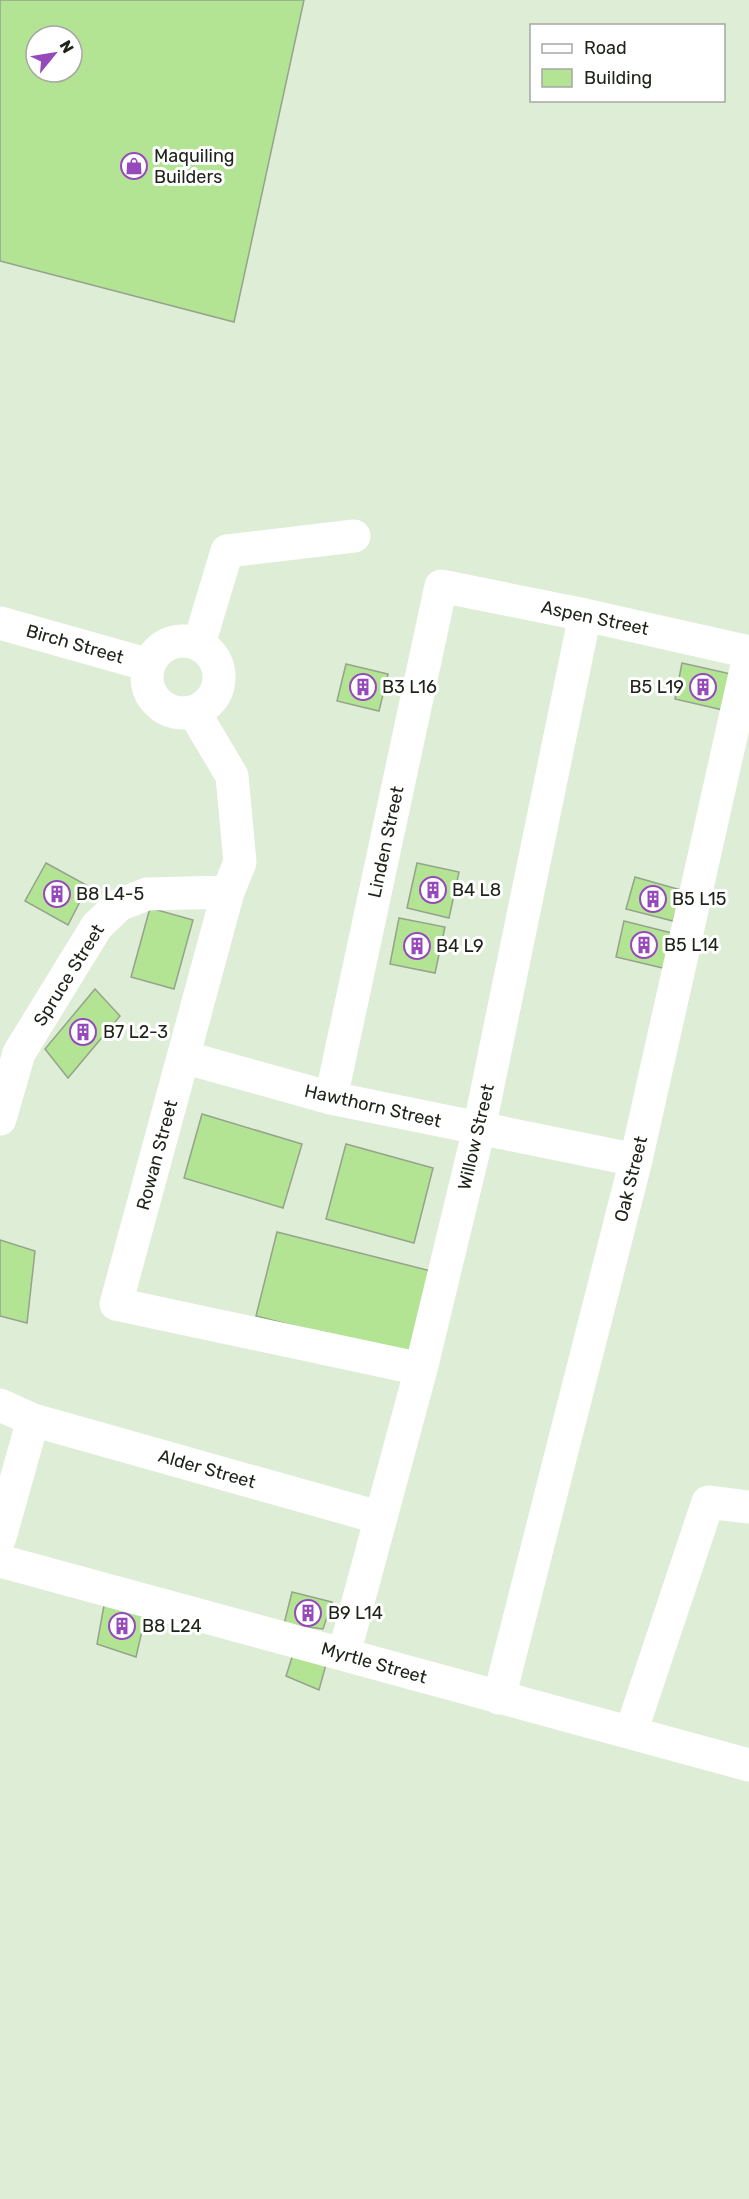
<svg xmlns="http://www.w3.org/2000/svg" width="749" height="2199" font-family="Rubik,sans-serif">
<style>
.building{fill:#b3e494;stroke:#95a38d;stroke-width:1.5;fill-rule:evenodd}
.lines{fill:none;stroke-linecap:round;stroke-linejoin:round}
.minor{stroke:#fff;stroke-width:33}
.labels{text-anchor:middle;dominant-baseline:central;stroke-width:6;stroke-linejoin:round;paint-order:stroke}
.poi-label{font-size:18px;fill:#20251c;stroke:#fff;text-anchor:start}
.street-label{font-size:18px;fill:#20251c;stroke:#fff}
</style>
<rect width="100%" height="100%" fill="#deedd5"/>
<!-- building -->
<path class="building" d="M0,0H304L234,322L0,261ZM36,36H72V72H36Z
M682,663L731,674L723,710L675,699Z
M346,664L388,674L379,711L337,701Z
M46,863L88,886L68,925L25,901Z
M417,863L459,872L449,918L407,908Z
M635,877L681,890L673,921L626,909Z
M150,908L193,920L174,989L131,977Z
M399,918L445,927L435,973L390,964Z
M624,921L672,933L663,968L616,957Z
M95,989L120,1016L68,1078L45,1049Z
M202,1114L302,1144L283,1208L184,1178Z
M346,1144L433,1168L414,1243L326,1219Z
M277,1232L431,1271L410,1356L256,1316Z
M0,1240L35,1251L27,1323L0,1316Z
M292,1592L332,1602L323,1629L284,1624Z
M105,1600L147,1609L136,1657L97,1644Z
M295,1648L327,1661L319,1690L286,1676Z"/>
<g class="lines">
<!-- minor -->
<path class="minor" d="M0,623L149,665
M147 677a36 36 0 1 1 72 0a36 36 0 1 1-72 0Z
M199,644L227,551L354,536
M194,712L232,776L240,862L228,892L116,1304L421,1369
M183,1057L331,1098L636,1160
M331,1098L441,586L585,615L749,652
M0,1119L19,1053L97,926L119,905L147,894L228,892
M0,1405L33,1420L381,1518
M0,1537L33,1420
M0,1561L749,1765
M344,1654L421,1369L479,1129L585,615
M499,1698L636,1160L749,656
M631,1732L708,1502L749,1507"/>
</g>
<!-- icons -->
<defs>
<symbol id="shop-ring" viewBox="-11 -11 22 22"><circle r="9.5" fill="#fff" stroke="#9649ba" stroke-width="1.5"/><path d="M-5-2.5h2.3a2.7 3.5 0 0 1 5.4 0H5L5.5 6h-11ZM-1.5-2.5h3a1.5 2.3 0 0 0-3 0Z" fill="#9649ba"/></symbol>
<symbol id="building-ring" viewBox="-11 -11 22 22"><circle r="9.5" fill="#fff" stroke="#9649ba" stroke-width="1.5"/><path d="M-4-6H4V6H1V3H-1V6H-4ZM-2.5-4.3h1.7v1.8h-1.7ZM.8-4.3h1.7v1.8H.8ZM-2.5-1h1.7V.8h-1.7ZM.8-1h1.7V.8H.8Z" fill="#9649ba"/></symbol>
</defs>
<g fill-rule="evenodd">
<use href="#shop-ring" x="119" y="151" width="30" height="30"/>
<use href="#building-ring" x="348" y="672" width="30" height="30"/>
<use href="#building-ring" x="688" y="672" width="30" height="30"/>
<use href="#building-ring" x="418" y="875" width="30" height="30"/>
<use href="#building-ring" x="42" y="879" width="30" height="30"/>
<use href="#building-ring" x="638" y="884" width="30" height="30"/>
<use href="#building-ring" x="629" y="930" width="30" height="30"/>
<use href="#building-ring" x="402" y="931" width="30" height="30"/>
<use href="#building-ring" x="68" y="1017" width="30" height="30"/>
<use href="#building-ring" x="293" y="1598" width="30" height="30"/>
<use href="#building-ring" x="107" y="1611" width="30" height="30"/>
</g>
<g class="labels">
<!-- poi labels -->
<g class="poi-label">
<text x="154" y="156">Maquiling<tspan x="154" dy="21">Builders</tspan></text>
<text x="382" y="687">B3 L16</text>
<text x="684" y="687" text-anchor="end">B5 L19</text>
<text x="452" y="890">B4 L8</text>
<text x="76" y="894">B8 L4-5</text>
<text x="672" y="899">B5 L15</text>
<text x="664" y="945">B5 L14</text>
<text x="436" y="946">B4 L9</text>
<text x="103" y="1032">B7 L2-3</text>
<text x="328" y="1613">B9 L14</text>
<text x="142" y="1626">B8 L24</text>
</g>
<!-- street labels -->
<g class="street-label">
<text transform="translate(595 618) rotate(12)">Aspen Street</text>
<text transform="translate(75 644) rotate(16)">Birch Street</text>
<text transform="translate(386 842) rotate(-78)">Linden Street</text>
<text transform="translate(69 975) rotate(-58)">Spruce Street</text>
<text transform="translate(373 1106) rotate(13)">Hawthorn Street</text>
<text transform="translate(476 1137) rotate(-77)">Willow Street</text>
<text transform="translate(157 1155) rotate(-75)">Rowan Street</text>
<text transform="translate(631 1179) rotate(-76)">Oak Street</text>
<text transform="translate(207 1469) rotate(16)">Alder Street</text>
<text transform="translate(374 1663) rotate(16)">Myrtle Street</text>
</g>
</g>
<!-- legend -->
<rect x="530" y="24" width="195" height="78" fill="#ffffff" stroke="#a6a8a4" stroke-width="1.5"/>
<rect x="542" y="44" width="30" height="9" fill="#ffffff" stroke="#a6a8a4" stroke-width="1.5"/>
<text x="584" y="54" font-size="18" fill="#20251c">Road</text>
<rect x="542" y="69" width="30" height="18" fill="#b3e494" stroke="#a6a8a4" stroke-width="1.5"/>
<text x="584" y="84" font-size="18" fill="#20251c">Building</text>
<!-- north arrow -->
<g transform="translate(54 54) rotate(60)"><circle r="28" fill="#ffffff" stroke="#a6a8a4" stroke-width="1.5"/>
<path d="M0-4.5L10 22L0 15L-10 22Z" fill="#9649ba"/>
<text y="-9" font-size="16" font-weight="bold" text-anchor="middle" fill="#20251c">N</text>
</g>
</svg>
